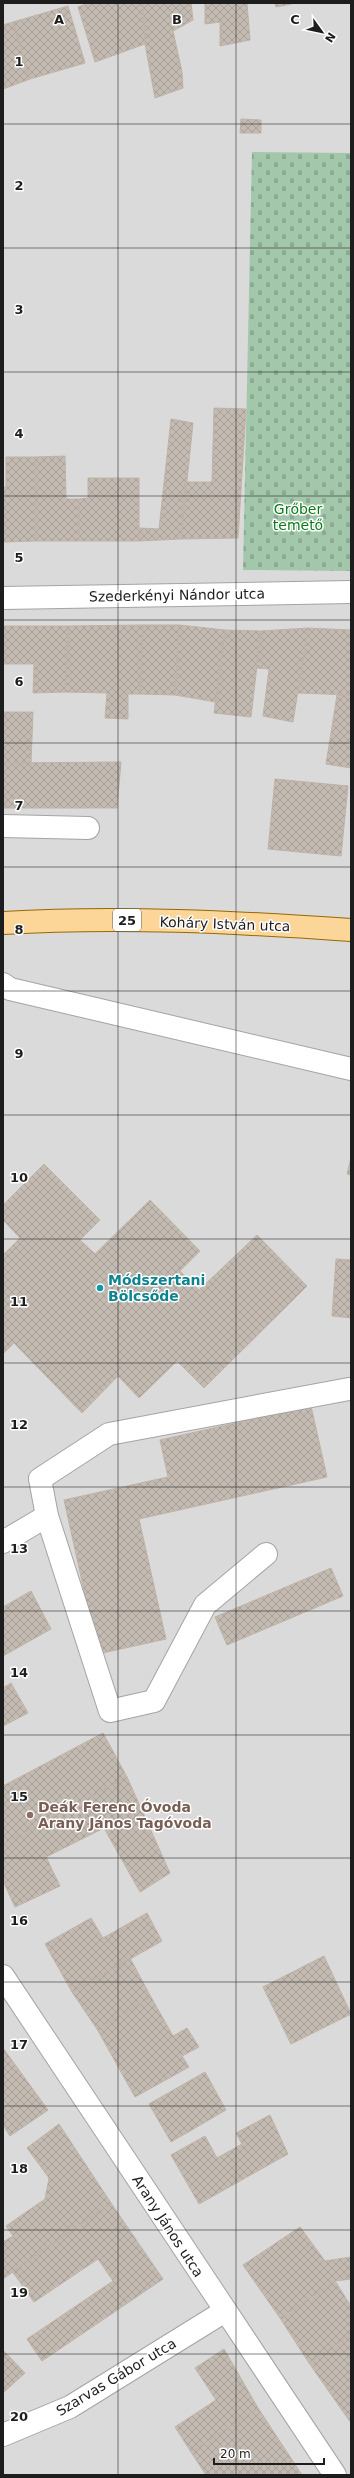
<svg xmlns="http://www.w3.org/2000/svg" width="354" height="2478" font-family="'DejaVu Sans',sans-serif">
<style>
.residential{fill:#dbdada}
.cemetery{fill:url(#cemetery-stones)}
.building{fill:url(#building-cross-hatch);stroke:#c0b2a5}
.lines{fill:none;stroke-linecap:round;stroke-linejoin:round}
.service-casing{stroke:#a4a4a4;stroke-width:24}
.minor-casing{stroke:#a4a4a4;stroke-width:24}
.primary-casing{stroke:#956900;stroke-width:24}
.service{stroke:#fff;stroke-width:22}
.minor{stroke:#fff;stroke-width:22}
.primary{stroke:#fcd599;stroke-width:22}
.grid{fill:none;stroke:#1d1d1d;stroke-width:1;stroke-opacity:0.55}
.culture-dot{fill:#0f9aa8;stroke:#fff;stroke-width:1.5}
.education-dot{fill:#8d6e63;stroke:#fff;stroke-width:1.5}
.labels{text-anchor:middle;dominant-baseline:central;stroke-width:3;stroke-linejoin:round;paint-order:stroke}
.shield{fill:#fff;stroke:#616161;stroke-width:1}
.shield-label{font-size:13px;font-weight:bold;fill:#1d1d1d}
.park-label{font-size:14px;fill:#0b7b18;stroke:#fff}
.street-label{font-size:14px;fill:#1d1d1d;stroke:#fff}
.culture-label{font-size:14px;font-weight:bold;fill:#0d838f;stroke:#fff;text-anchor:start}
.education-label{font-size:14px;font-weight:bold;fill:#785e54;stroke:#fff;text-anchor:start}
.grid-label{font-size:13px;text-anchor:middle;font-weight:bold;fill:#1d1d1d;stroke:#fff;stroke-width:3;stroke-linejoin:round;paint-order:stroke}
</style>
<defs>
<pattern id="cemetery-stones" width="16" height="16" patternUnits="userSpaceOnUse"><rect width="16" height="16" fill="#a3c7aa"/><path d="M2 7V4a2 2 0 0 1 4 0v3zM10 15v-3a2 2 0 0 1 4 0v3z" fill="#8caa92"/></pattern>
<pattern id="building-cross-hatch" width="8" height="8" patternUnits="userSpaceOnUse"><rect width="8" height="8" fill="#c3bab2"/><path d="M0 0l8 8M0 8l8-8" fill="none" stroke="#a79f99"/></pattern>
</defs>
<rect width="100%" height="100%" fill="#eeebe2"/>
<!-- residential -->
<path class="residential" d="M3,3H351V2475H3Z"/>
<!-- cemetery -->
<path class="cemetery" d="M252,152L351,153V571L243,570Z"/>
<!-- building -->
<path class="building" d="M88,3H143L145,44L95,62L78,7Z
M143,3H191L193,20L173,31L182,72L183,88L155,98L145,44Z
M205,3H247L250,40L220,46V22L205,24Z
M275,3H296L276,7Z
M68,6L85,63L30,79L13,22Z
M13,22L30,79L3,89V25Z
M241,119L261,120V133H240Z
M214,408L246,409L238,538L181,539L185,482H212Z
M171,419L193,423L181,539L139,541V528L159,529Z
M65,456L66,499H79V541H35V457Z
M6,457H35V541L3,542V487H6Z
M88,478H139V541H79V499L88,498Z
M143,625H179L175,695L140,694Z
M143,625L140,694H128V719L105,718L107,693L65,692L69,626Z
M179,625L225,630L216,702L175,695Z
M3,626H69L65,692L33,693L34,664H3Z
M308,628L351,630V695L298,693Z
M308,628L293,722L263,716L269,669L256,668L261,631Z
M225,630L261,631L251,717L214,713Z
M337,695H351V768L326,764Z
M3,712H33L31,763H3Z
M121,762L117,808H3V763Z
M275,779L348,786L341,856L268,849Z
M351,1158V1175L347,1174Z
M44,1164L100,1220L80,1240L95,1254L150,1200L200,1251L180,1271L199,1290L257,1235L307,1286L204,1388L177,1361L139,1398L118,1376L82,1413L14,1343L3,1354V1255L20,1238L3,1220V1205Z
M336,1259L351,1260V1318L332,1316Z
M311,1406L327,1477L139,1519L166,1639L98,1654L64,1500L168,1477L160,1440Z
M331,1568L343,1596L227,1645L215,1617Z
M31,1591L51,1629L3,1656V1607Z
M11,1683L28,1713L3,1726V1688Z
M103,1733L127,1777L3,1844V1786Z
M127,1777L170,1873L140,1892L104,1828L46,1857L60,1886L15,1907L3,1881V1844Z
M147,1913L162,1941L72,1992L45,1944L91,1918L103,1938Z
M324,1956L351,2014L291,2044L263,1987Z
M130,1958L151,1997L97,2029L72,1992Z
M151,1997L173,2036L187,2028L199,2047L182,2056L189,2067L135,2097L97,2029Z
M3,2048L48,2110L10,2136L3,2125Z
M205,2072L226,2110L171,2142L149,2104Z
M270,2115L288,2154L199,2204L171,2155L205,2136L217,2158L242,2144L236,2133Z
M59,2124L111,2203L3,2279V2242L13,2236L6,2226L45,2199L49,2178L27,2148Z
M111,2203L163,2279L42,2361L27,2339L113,2281L98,2259L34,2302L12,2271Z
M300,2227L325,2261L351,2257V2279L335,2281L280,2318L243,2265Z
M335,2281L351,2306V2334L309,2363L280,2318Z
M351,2334V2423L309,2363Z
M224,2349L258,2408L191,2452L175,2427L216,2400L195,2368Z
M3,2350L25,2373L3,2393Z
M258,2408L302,2475H206L191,2452Z"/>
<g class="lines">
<defs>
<path id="service" d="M3,826L88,828
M266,1554L205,1605L154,1701L110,1711L47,1516L40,1479L109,1434L349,1389"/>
<path id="minor" d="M3,598L351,592
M3,984L10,989L351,1069
M3,1542L47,1516
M3,1976L335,2475
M3,2435L70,2407L225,2311"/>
<path id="primary" d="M3,923C119,916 235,922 351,930"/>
</defs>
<!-- service casing -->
<use href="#service" class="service-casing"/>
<!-- minor casing -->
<use href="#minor" class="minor-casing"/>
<!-- primary casing -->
<use href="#primary" class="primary-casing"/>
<!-- service -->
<use href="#service" class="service"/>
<!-- minor -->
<use href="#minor" class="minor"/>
<!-- primary -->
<use href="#primary" class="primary"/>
</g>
<!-- grid -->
<path class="grid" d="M118,3V2475M236,3V2475M3,124H351M3,248H351M3,372H351M3,496H351M3,620H351M3,743H351M3,867H351M3,991H351M3,1115H351M3,1239H351M3,1363H351M3,1487H351M3,1611H351M3,1735H351M3,1858H351M3,1982H351M3,2106H351M3,2230H351M3,2354H351"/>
<!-- markers -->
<circle class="culture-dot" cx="100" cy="1288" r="4"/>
<circle class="education-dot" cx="30" cy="1815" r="4"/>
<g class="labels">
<!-- shield labels -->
<rect class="shield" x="113" y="909" width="28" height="22" rx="3"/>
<g class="shield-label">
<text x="127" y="920">25</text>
</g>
<!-- park labels -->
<g class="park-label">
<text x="298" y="509">Grőber<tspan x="298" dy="16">temető</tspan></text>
</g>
<!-- street labels -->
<g class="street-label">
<text transform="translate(177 595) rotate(-1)">Szederkényi Nándor utca</text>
<text transform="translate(225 924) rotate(2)">Koháry István utca</text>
<text transform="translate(168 2226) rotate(57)">Arany János utca</text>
<text transform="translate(116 2377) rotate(-31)">Szarvas Gábor utca</text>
</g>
<!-- culture labels -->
<g class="culture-label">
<text x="108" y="1280">Módszertani<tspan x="108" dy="16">Bölcsőde</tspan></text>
</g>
<!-- education labels -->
<g class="education-label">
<text x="38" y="1807">Deák Ferenc Óvoda<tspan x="38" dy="16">Arany János Tagóvoda</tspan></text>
</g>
</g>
<g class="grid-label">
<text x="59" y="24">A</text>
<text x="177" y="24">B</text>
<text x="295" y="24">C</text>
<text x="19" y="66">1</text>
<text x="19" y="190">2</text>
<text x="19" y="314">3</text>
<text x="19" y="438">4</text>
<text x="19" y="562">5</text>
<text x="19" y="686">6</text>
<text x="19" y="810">7</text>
<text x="19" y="934">8</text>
<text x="19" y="1058">9</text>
<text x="19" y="1182">10</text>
<text x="19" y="1306">11</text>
<text x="19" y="1429">12</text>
<text x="19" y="1553">13</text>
<text x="19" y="1677">14</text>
<text x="19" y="1801">15</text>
<text x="19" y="1925">16</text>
<text x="19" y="2049">17</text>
<text x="19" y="2173">18</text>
<text x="19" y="2297">19</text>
<text x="19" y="2421">20</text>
</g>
<!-- border -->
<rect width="354" height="2478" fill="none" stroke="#1d1d1d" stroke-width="8"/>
<!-- north arrow -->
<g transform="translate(322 32) rotate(123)" stroke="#ffffff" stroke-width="3" paint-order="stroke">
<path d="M0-3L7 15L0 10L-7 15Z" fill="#1d1d1d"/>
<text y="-6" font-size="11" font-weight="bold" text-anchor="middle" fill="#1d1d1d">N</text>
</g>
<!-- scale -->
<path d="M214 2458v6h110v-6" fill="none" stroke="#1d1d1d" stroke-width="2"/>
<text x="220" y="2458" font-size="12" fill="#1d1d1d" stroke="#ffffff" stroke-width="3" paint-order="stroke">20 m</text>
</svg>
